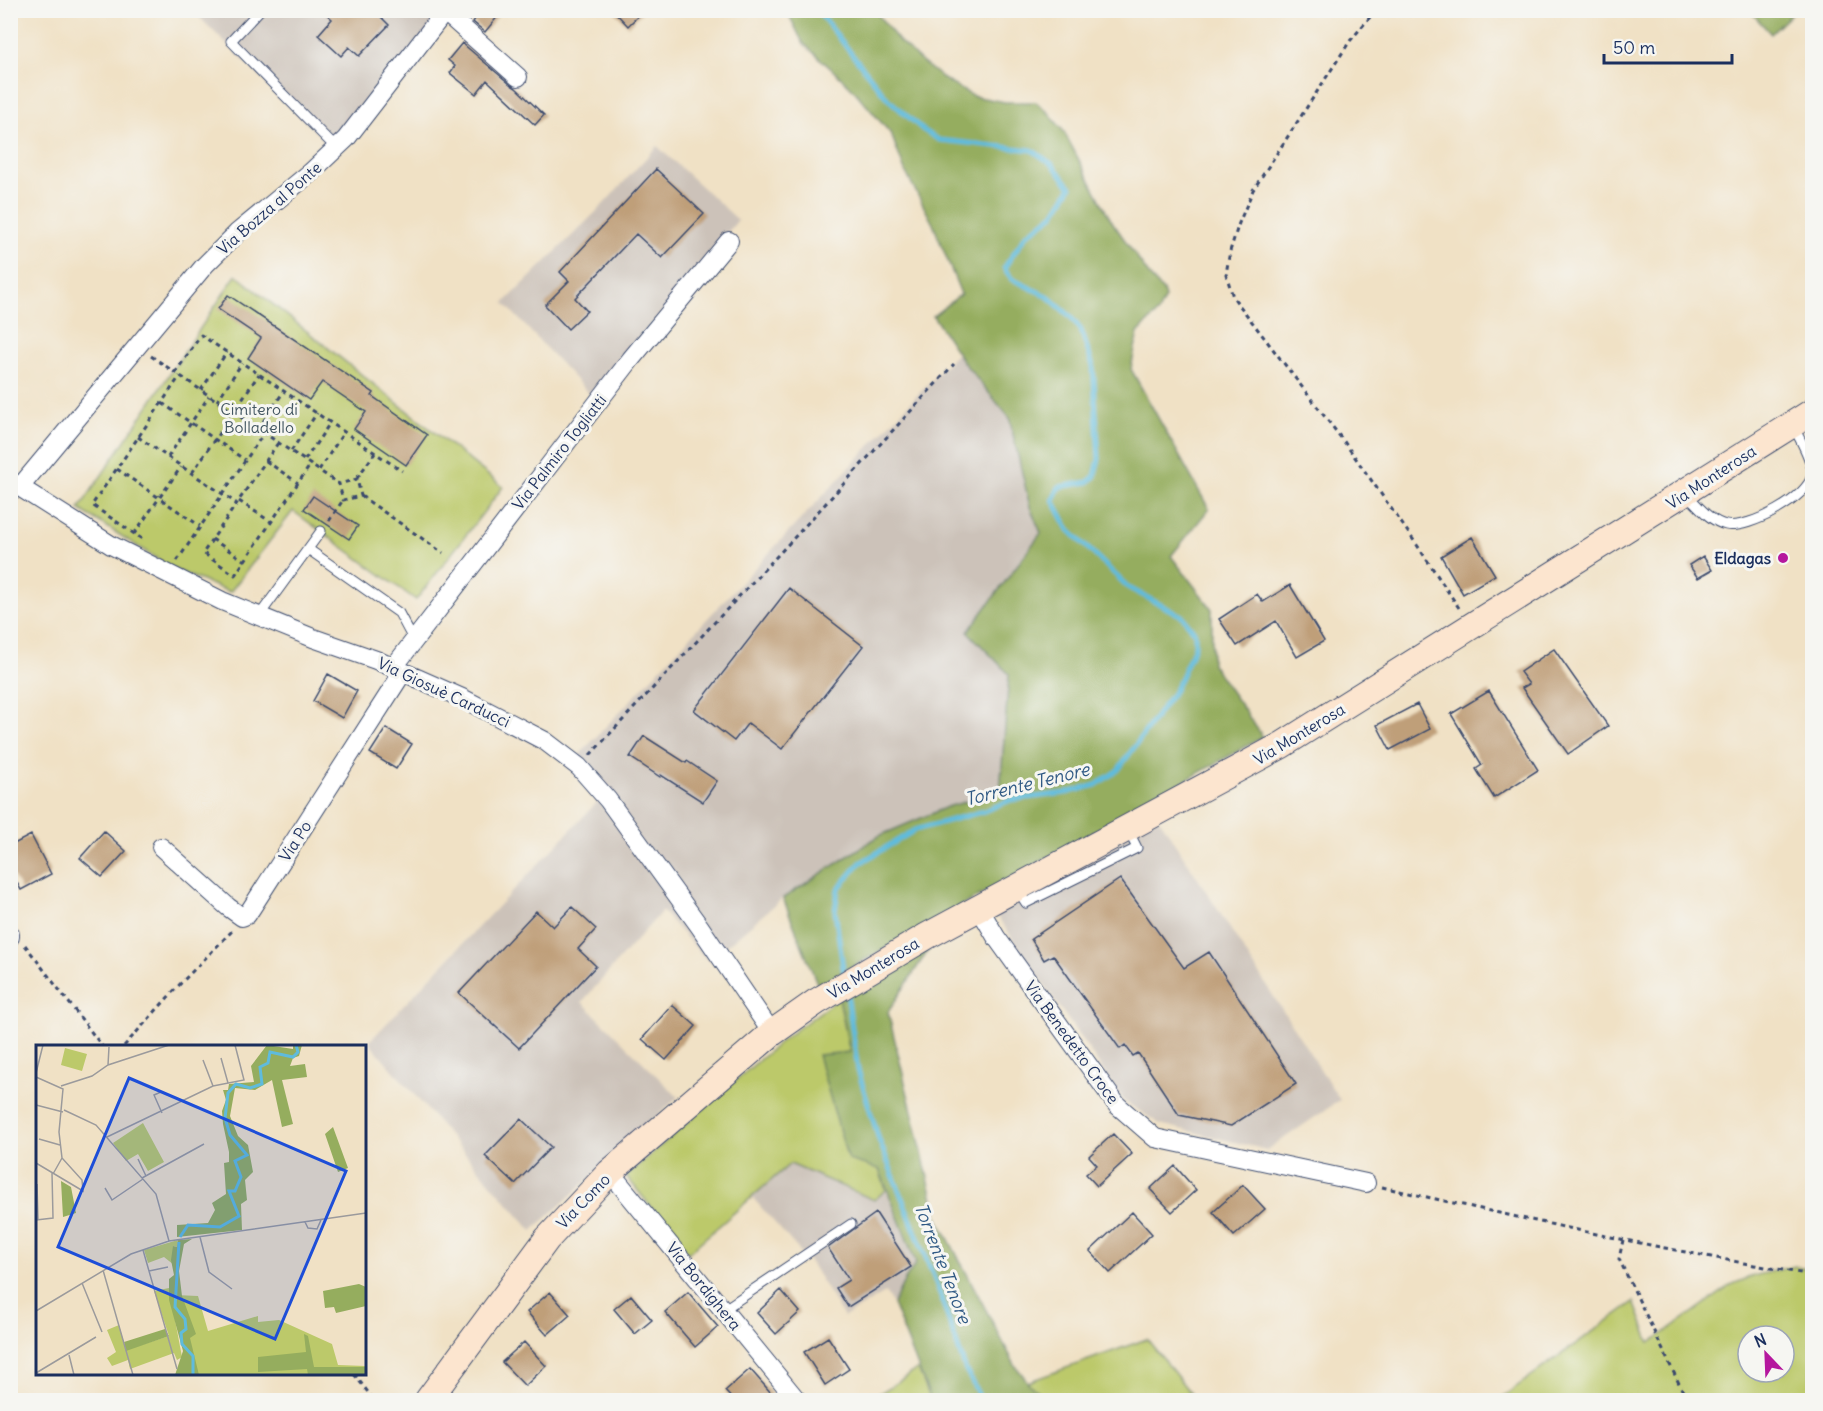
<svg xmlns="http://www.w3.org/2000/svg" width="1823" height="1411" font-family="Delius,sans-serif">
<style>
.industrial{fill:#ccc2b9}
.green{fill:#bcc96a;stroke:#6c7c64;stroke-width:1.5;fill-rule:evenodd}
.forest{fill:#95ad5e;stroke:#586e5e;stroke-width:1.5}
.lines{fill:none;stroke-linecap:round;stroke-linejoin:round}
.stream{stroke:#5fbbdd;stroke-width:5}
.building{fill:#bf9f79}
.lane-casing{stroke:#3b4a6d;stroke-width:11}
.street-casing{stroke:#3b4a6d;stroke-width:20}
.secondary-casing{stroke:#3b4a6d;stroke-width:28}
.path{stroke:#3b4a6d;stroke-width:3;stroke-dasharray:4.5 4.5;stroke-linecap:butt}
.lane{stroke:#fff;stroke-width:9}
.street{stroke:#fff;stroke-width:18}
.secondary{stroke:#fce5cf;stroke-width:26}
.poi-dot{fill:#b5179e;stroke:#f6f6f2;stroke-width:2}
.labels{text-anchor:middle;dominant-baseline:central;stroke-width:6;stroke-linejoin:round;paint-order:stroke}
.street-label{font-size:16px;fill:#1b2f5e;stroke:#f6f6f2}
.park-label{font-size:16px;fill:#435661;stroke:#f6f6f2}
.poi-label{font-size:16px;font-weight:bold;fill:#1b2f5e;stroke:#f6f6f2;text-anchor:end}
.water-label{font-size:18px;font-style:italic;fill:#2f5984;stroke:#f6f6f2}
.inset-river{fill:none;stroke:#5fbbdd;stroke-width:3}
.inset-road{fill:none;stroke:#9b9a9c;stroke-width:1.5}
.view{fill:#1d4ed8;fill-opacity:0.15;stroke:#1d4ed8;stroke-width:3}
.inset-edge{fill:none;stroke:#1b2f5e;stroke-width:3}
</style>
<rect width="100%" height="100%" fill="#f6f6f2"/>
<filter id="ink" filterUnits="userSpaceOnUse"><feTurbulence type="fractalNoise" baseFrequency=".0167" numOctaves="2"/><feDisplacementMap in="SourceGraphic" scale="12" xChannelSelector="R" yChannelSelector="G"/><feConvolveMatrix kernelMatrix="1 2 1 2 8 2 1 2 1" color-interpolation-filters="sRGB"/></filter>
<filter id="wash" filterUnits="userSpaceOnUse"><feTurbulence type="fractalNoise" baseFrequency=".008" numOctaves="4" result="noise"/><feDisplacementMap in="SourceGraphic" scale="24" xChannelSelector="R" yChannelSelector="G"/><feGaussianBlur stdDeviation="1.35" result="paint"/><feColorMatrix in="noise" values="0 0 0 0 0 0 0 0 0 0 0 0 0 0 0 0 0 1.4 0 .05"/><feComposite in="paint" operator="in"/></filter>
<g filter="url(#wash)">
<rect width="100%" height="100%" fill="#f0e1c5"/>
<!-- industrial -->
<path class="industrial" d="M193,11H445L337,153Z
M657,146L738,220L592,397L504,303L600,208Z
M957,353L964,363L1009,417L1030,507L1041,533L968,632L1009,674L1000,792L947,807L879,836L783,898L708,961L662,911L582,1002L678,1097L532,1231L369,1042L602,797L568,767Z
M1148,801L1340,1100L1267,1150L1160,1124L1124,1101L982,894Z
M790,1164L874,1200L886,1190L916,1263L904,1281L893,1304L885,1293L844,1317L811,1264L752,1197Z"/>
<!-- green -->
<path class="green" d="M236,275L503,487L416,600L293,511L230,592L173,569L79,509Z
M839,998L850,1053L819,1056L848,1159L879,1169L886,1190L874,1200L790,1164L688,1253L626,1176L781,1041Z
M1795,1266L1812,1269V1400H1498L1634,1302L1650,1343L1733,1284L1753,1276ZM1748,1336H1784V1372H1748Z
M1147,1339L1196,1400H984L983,1398Z
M918,1369L931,1400H869Z"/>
<!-- forest -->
<path class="forest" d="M787,11H875L899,41L923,63L948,82L973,96L1005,102H1036L1049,113L1064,132L1111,220L1151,278L1163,291L1165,298L1158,312L1138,333L1131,369L1209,509L1171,556L1212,609V664L1263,737L818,986L783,898L879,836L947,807L1000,792L1009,674L968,632L1041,533L1030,507L1009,417L964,363L933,316L961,294L933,224L905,171L891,134L851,87L803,43Z
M1750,11H1795L1771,34Z
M929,949L888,1012L938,1219L1015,1365L1030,1385L1047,1400H931L893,1304L904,1281L916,1263L879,1169L848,1160L818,1055L850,1052L839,998Z"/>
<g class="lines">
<!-- stream -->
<path class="stream" d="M817,10L887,98L923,130L939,140L1032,150L1052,164L1071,187L1054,214L1026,235L1004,268L1012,279L1047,296L1070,316L1081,330L1093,366L1099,459L1095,476L1088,482L1059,487L1053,500L1069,530L1129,588L1182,616L1195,633V646L1175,690L1118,770L1096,785L1066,793L1011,800L984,811L915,830L860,863L838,889L835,911L844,975
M847,993L858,1070L879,1140L936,1283L965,1368L981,1400"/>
</g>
<g id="blocks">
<!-- building -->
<path class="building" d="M322,10H374L389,25L359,56L349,47L341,56L318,35L332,19Z
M465,10H503L485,32L473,22L475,19Z
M613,10H644L628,26Z
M462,43L511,85L516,88L544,115L535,125L487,80L476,94L450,73L455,66L448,60Z
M656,169L704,214L662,258L636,234L575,298L587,311L568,329L545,305L569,281L560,272Z
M228,295L374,393L372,396L427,435L406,465L354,429L366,412L322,382L309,400L248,358L261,338L218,309Z
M313,496L358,526L349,539L304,509Z
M1472,537L1495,575L1463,594L1441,556Z
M1703,556L1712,570L1698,578L1689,565Z
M1290,585L1324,641L1297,657L1276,621L1237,646L1219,619L1257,594L1263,602Z
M789,588L863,646L782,749L748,723L734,741L694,710Z
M1554,649L1608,726L1568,754L1522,688L1529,684L1520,672Z
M328,674L357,691L342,718L313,701Z
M1489,691L1538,770L1494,798L1476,769L1482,765L1451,714Z
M1417,704L1430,729L1390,750L1377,725Z
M386,728L412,744L396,769L370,753Z
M644,736L686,763L687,761L717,781L703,802L661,775L660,777L630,757Z
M104,831L126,851L102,877L80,858Z
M31,835L51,874L21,890L10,870V846Z
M1120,879L1184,968L1209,952L1296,1084L1231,1126L1179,1115L1138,1053L1133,1056L1125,1045L1120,1049L1053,955L1044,960L1031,939Z
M572,907L596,929L578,949L596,966L519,1048L459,993L536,911L553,927Z
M672,1005L696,1026L666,1060L642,1039Z
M521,1119L551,1147L515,1184L485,1156Z
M1113,1134L1132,1154L1097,1186L1086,1174L1097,1165L1089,1156Z
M1175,1166L1196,1190L1172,1212L1150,1189Z
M1243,1185L1265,1209L1234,1236L1213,1212Z
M1132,1212L1152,1234L1110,1273L1090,1251Z
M876,1213L911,1267L848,1307L836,1288L849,1280L828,1248Z
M781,1290L800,1312L776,1334L757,1313Z
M550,1292L570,1315L547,1335L527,1312Z
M688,1292L718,1327L695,1347L665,1312Z
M631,1295L652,1320L635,1334L614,1309Z
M828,1337L849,1369L825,1385L804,1352Z
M524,1342L546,1366L525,1386L502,1362Z
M750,1369L772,1394L764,1401H734L725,1391Z"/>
</g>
</g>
<g filter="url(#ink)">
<use href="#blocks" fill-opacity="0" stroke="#3b4a6d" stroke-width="1.5"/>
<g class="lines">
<defs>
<path id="lane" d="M260,10L231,41L336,148
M1686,494C1698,505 1709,521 1726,525C1748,530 1810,497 1812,474C1813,460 1799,439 1794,427
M308,549L399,613L414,641
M259,616L321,531
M1017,889L1026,903L1137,848L1128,830
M723,1310L851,1224"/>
<path id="street" d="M445,12L518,77
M10,481L111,545L222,601L313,638L376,660L462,698L545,741L579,767L608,800L700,927L772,1033
M20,487L205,265L237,233L311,172L346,139L446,10
M393,668L631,359L729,241
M161,847L228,907L242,917L247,915L403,672
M979,908L996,937L1117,1105L1155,1138L1366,1183
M10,934V937
M610,1172L797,1400"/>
<path id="secondary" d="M428,1400L547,1239L610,1172L772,1033L816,1002L927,936L1282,745L1812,412"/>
</defs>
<!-- lane casing -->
<use href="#lane" class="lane-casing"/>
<!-- street casing -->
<use href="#street" class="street-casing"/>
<!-- secondary casing -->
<use href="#secondary" class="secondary-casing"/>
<!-- path -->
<path class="path" d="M1376,10L1350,41L1253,190L1239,223L1230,251L1226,274L1233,297L1345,443L1417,545L1461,611
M151,356L339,484L343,500L361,496L357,479L339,484
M175,373L201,335L402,471
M201,390L227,352
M217,401L242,363
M162,403L245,460
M258,429L284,391
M138,437L236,503
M278,443L203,553L235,575L311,464
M291,451L317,413
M168,457L209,396
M305,460L330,423
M266,461L298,483
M117,469L200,526
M319,470L344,432
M192,473L259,374
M357,478L375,453
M361,496L443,553
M239,501L271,522
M329,521L343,500
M134,534L181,467
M142,539L92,505L180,376
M212,539L245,561
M177,561L264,433
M590,755L792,540L954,364
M25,945L102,1046
M124,1046L181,983L233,930
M1382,1187C1525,1219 1668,1251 1812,1275
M1623,1240L1619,1259L1687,1400
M354,1374L374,1400"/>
<!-- lane -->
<use href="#lane" class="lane"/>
<!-- street -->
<use href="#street" class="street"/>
<!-- secondary -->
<use href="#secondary" class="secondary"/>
</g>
</g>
<!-- markers -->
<circle class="poi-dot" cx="1783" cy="558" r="6"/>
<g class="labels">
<!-- street labels -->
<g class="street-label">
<text transform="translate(269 208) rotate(-41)">Via Bozza al Ponte</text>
<text transform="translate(559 452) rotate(-52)">Via Palmiro Togliatti</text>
<text transform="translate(1711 477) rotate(-33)">Via Monterosa</text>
<text transform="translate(444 692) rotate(25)">Via Giosuè Carducci</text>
<text transform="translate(1299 734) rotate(-31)">Via Monterosa</text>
<text transform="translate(295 841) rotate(-57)">Via Po</text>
<text transform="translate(873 968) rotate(-31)">Via Monterosa</text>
<text transform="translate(1072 1042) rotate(54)">Via Benedetto Croce</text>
<text transform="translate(583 1201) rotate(-46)">Via Como</text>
<text transform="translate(704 1286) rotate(51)">Via Bordighera</text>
</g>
<!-- park labels -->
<g class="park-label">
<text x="259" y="409">Cimitero di<tspan x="259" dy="18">Bolladello</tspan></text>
</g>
<!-- poi labels -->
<g class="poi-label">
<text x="1771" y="558">Eldagas</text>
</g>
<!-- water labels -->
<g class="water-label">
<text transform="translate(1027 784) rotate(-14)">Torrente Tenore</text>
<text transform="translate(943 1263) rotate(69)">Torrente Tenore</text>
</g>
</g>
<!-- overview -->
<g transform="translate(36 1045)">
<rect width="330" height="330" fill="#f0e1c5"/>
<path d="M29,3L51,9L46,26L25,20ZM107,78L128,117L112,126L102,109L90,116L77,98ZM142,195L141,202L137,201L138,220L128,212L112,218L108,205ZM133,243L146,312L141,315L138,308L94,324L92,315L76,321L71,313L80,307L71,285L83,280L90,305L133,291L118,246ZM139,250L162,251L172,286L222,271V277L243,275L296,299L302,320L330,321V330H157Z" fill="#bcc96a"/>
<path d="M231,0L257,4V0H266L263,11L257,13L254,21L269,19L271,32L246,35L257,79L246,82L236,35L219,45L199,43L194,71L202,91L212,100L217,127L209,135L211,155L205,159L206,185L141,192V180L172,178L179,165L176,158L190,149L188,118L193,117V107L187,79L186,66L190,55L187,45H192L193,39L218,37L215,21ZM297,82L312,123L302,127L289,89ZM25,136L35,142L40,168L27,172ZM156,194L148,199L143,226L146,251L160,289L154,293L163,330H139L147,306L133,255V234L138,230L135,215L137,201L141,202L142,195ZM323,239L330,242V261L300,268L298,262L289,263L287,246ZM129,284L133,291L90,306L88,297ZM268,289L272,291L278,322H330V330H272L271,324L222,327V312L270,307Z" fill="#95ad5e"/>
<path class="inset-river" d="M144,192L152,180L184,182L203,171L193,146H199L205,132L199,116L211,110L194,90L189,73L192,48L200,39L214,43L226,39L224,22L232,18L234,7L257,12L262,7L260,0M143,197L139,262L149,274L150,284L145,288L146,299L157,311V330"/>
<path class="inset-road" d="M185,13L192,38M167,15L177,41M72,20L73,2M0,28L7,0M0,32L27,44L23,87L26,113L46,135L47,146L0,118M25,41L56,31L72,20L133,0M125,47L118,50L126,68M0,60L27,67M28,65L60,80L120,149L133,196M71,92L177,41L208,35L199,0M3,94L24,100M102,114L110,131M17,129L26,113M106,133L168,99M1,139L2,175M69,143L76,155L107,134M0,175L17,173L16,128M269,177L272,183L281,184L285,175M164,192L173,227L196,244M107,205L141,324M67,225L97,330M113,226L132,222M46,238L66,287M0,266L95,209L133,196L330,168M33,310L38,330M0,328L60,292"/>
<path class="view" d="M93,33L310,126L239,294L22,202Z"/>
<rect width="330" height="330" class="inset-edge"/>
</g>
<!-- margin -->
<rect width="1823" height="1411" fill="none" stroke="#f6f6f2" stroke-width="36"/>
<!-- north arrow -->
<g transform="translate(1766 1354) rotate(337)"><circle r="28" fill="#f6f6f2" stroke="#9ea6b7" stroke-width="1.5"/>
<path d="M0-4.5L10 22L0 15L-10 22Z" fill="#b5179e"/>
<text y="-9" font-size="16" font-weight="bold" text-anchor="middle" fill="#1b2f5e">N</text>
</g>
<!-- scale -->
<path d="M1604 54v9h128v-9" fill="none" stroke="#1b2f5e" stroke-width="3"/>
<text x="1613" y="54" font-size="18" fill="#1b2f5e" stroke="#f6f6f2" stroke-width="4.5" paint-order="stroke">50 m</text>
</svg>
